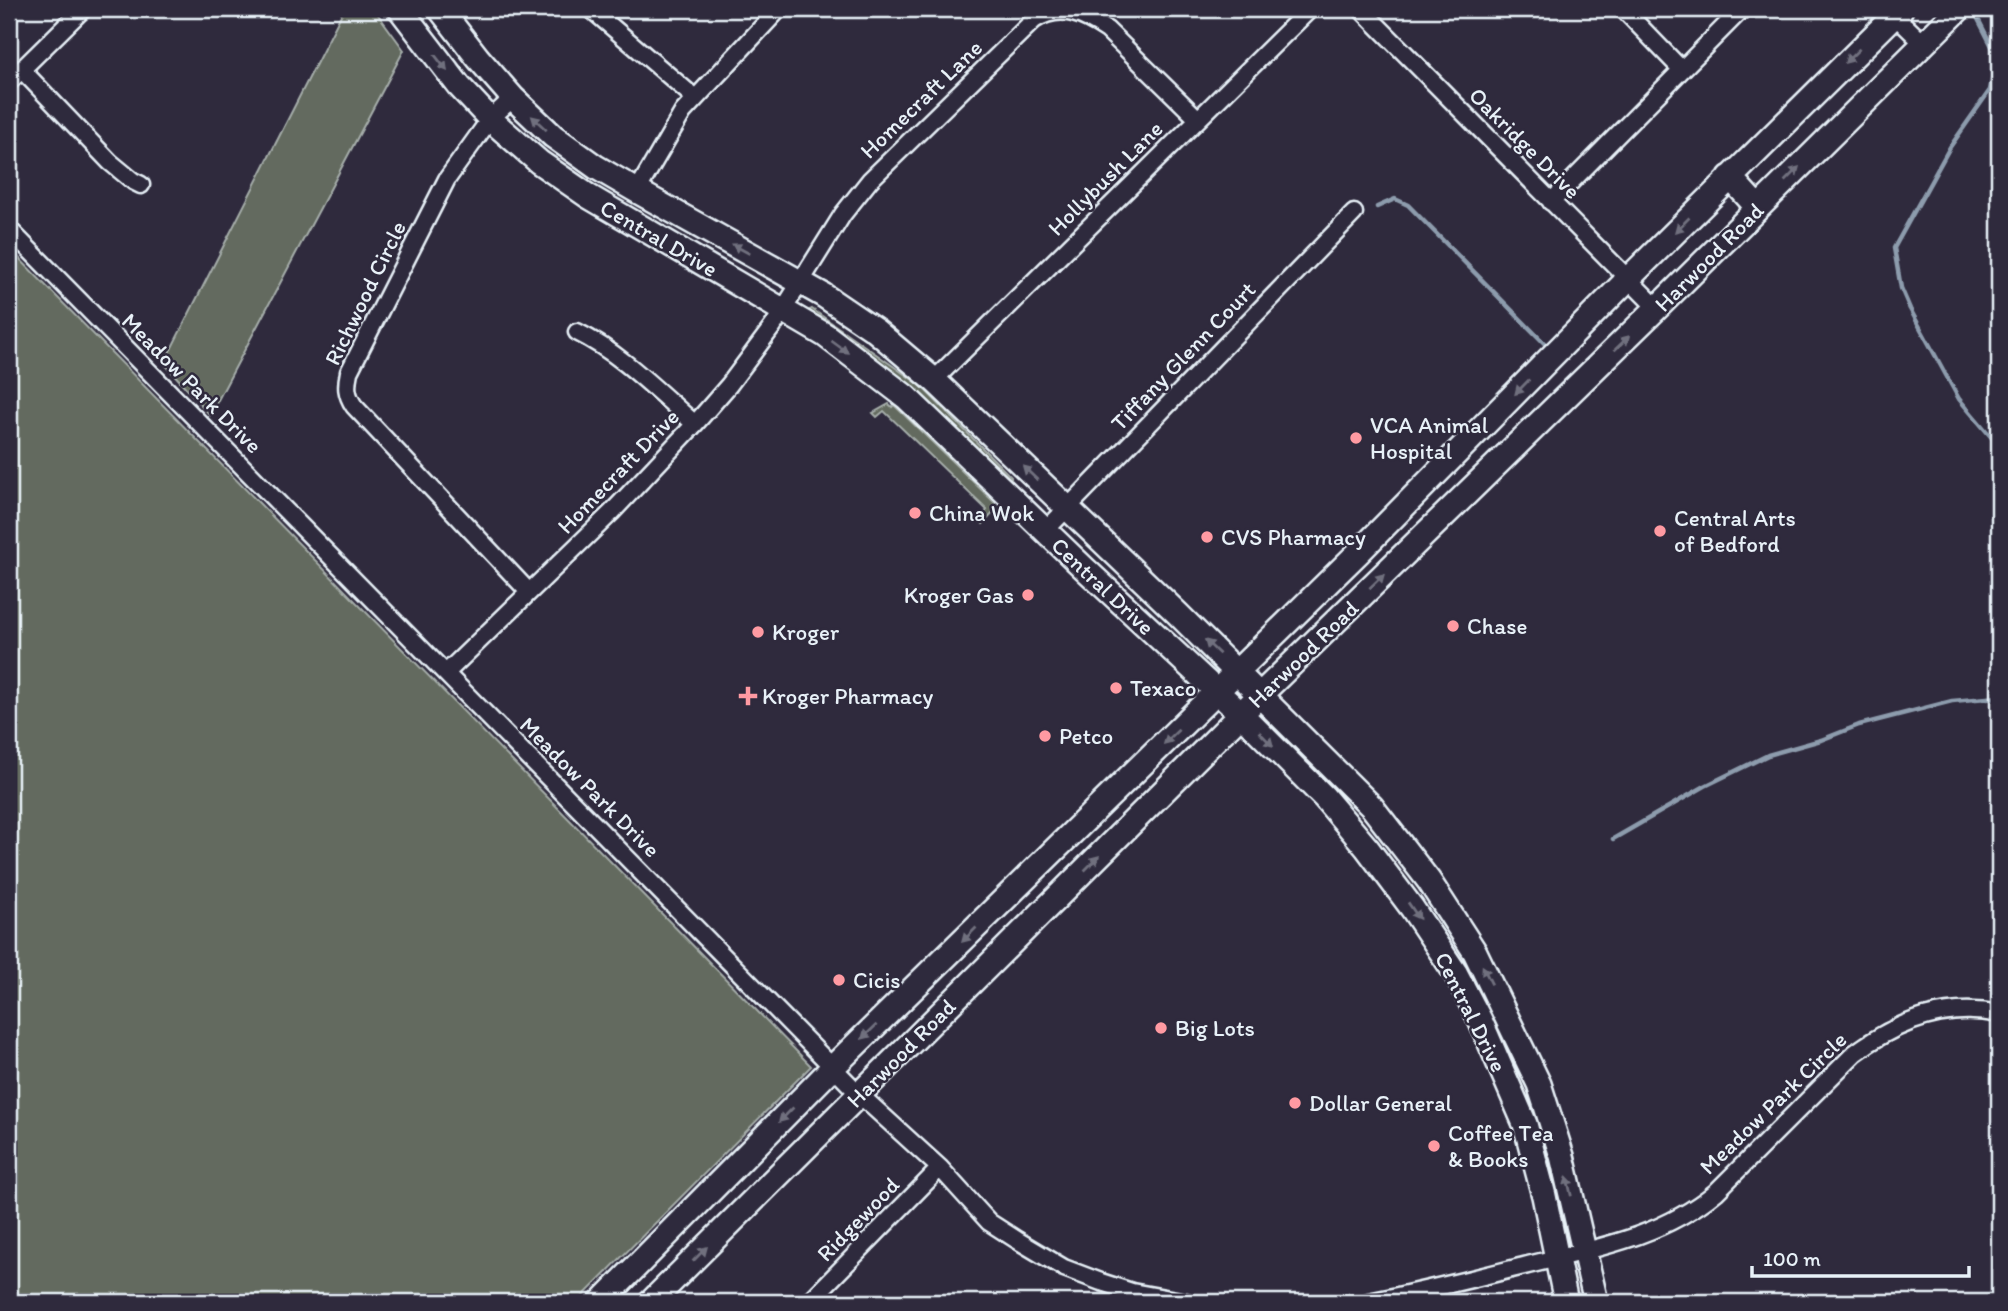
<svg xmlns="http://www.w3.org/2000/svg" width="2008" height="1311" font-family="Itim,sans-serif">
<style>
.green{fill:#646b5e;stroke:#a6aeab;stroke-width:2}
.lines{fill:none;stroke-linecap:round;stroke-linejoin:round}
.stream{stroke:#8d9cad;stroke-width:4.5}
.street-casing{stroke:#e8f1f8;stroke-width:21}
.secondary-casing{stroke:#e8f1f8;stroke-width:28}
.street{stroke:#2f2a3d;stroke-width:16}
.secondary{stroke:#2f2a3d;stroke-width:23}
.oneway{fill:#70707e}
.poi-dot{fill:#ff9aa2;stroke:#2f2a3d;stroke-width:2.5}
.labels{text-anchor:middle;dominant-baseline:central;stroke-width:5;stroke-linejoin:round;paint-order:stroke}
.street-label{font-size:23px;fill:#e8f1f8;stroke:#2f2a3d}
.poi-label{font-size:23px;fill:#e8f1f8;stroke:#2f2a3d;text-anchor:start}
</style>
<rect width="100%" height="100%" fill="#2f2a3d"/>
<filter id="ink" filterUnits="userSpaceOnUse"><feTurbulence type="fractalNoise" baseFrequency=".0143" numOctaves="2"/><feDisplacementMap in="SourceGraphic" scale="14" xChannelSelector="R" yChannelSelector="G"/><feConvolveMatrix kernelMatrix="1 2 1 2 8 2 1 2 1" color-interpolation-filters="sRGB"/></filter>
<g filter="url(#ink)">
<!-- green -->
<path class="green" d="M344,9H374L404,50L210,415L164,363Z
M9,248L811,1066L577,1302H9Z
M812,309L920,385L1011,477V482L878,361L810,314L808,311Z
M889,404L892,407L894,405L995,503L996,510L983,524L979,520L987,510L884,411L877,417L873,413Z"/>
<g class="lines">
<!-- stream -->
<path class="stream" d="M1976,15L1997,56L1990,90L1950,147L1894,248L1901,288L1910,309L1959,399L1999,446
M1377,207L1395,199L1408,205L1551,350
M1613,839L1705,786L1768,755L1821,740L1859,725L1952,701L1999,697"/>
<defs>
<path id="street" d="M591,9L695,98
M1361,9L1657,308
M1623,9L1682,70
M1888,9L1924,44
M22,70L110,162L133,181L141,185
M9,82L83,9
M513,98L490,119L447,179L349,372C346,386 346,394 354,406L529,592
M637,191L683,112L779,9
M1551,202L1742,9
M9,229L860,1095L940,1168L989,1222L1017,1240L1064,1268L1101,1282L1132,1292L1187,1302
M577,332C622,354 658,392 695,424
M934,380L1310,9
M1045,531L1354,213
M446,673L612,512L695,424L729,385L773,326L843,214L870,180L1034,20C1061,3 1083,14 1107,30L1197,118
M809,1302L940,1168
M1368,1302C1421,1292 1472,1279 1524,1266C1592,1249 1661,1238 1716,1192L1855,1053C1898,1021 1946,1003 1999,1014"/>
<path id="secondary" d="M400,9L459,86L490,119L539,162L588,196L825,335L906,397L1084,568L1241,714L1324,797L1367,848L1412,908L1456,974L1480,1020L1525,1124L1544,1196L1566,1302
M440,9L478,58L513,98L553,136L596,167L637,191L823,295L876,331L934,380L1177,613L1372,807L1429,881L1475,952L1539,1084L1562,1156L1596,1302
M1730,177L1758,208
M601,1302L833,1067L1359,552L1628,279L1901,9
M651,1302L1259,696L1657,308L1959,9"/>
</defs>
<!-- street casing -->
<use href="#street" class="street-casing"/>
<!-- secondary casing -->
<use href="#secondary" class="secondary-casing"/>
<!-- street -->
<use href="#street" class="street"/>
<!-- secondary -->
<use href="#secondary" class="secondary"/>
</g>
<!-- one-way arrows -->
<defs><path id="oneway-solid" d="M-6-.8H1V-3.2L6.5 0L1 3.2V.8H-6Z" transform="scale(1.75)"/></defs>
<g class="oneway">
<use href="#oneway-solid" transform="translate(1852 56) rotate(136)"/>
<use href="#oneway-solid" transform="translate(441 63) rotate(52)"/>
<use href="#oneway-solid" transform="translate(539 123) rotate(-137)"/>
<use href="#oneway-solid" transform="translate(1792 174) rotate(-45)"/>
<use href="#oneway-solid" transform="translate(1682 225) rotate(135)"/>
<use href="#oneway-solid" transform="translate(741 249) rotate(-151)"/>
<use href="#oneway-solid" transform="translate(1622 343) rotate(-44)"/>
<use href="#oneway-solid" transform="translate(840 347) rotate(36)"/>
<use href="#oneway-solid" transform="translate(1522 387) rotate(134)"/>
<use href="#oneway-solid" transform="translate(1030 473) rotate(-136)"/>
<use href="#oneway-solid" transform="translate(1377 581) rotate(-44)"/>
<use href="#oneway-solid" transform="translate(1212 647) rotate(-136)"/>
<use href="#oneway-solid" transform="translate(1171 737) rotate(136)"/>
<use href="#oneway-solid" transform="translate(1266 739) rotate(45)"/>
<use href="#oneway-solid" transform="translate(1092 863) rotate(-45)"/>
<use href="#oneway-solid" transform="translate(1414 911) rotate(55)"/>
<use href="#oneway-solid" transform="translate(969 935) rotate(135)"/>
<use href="#oneway-solid" transform="translate(1487 975) rotate(-117)"/>
<use href="#oneway-solid" transform="translate(869 1032) rotate(136)"/>
<use href="#oneway-solid" transform="translate(786 1115) rotate(135)"/>
<use href="#oneway-solid" transform="translate(1569 1186) rotate(-103)"/>
<use href="#oneway-solid" transform="translate(700 1254) rotate(-45)"/>
</g>
</g>
<!-- markers -->
<g class="poi-dot">
<circle cx="1356" cy="438" r="7"/>
<circle cx="915" cy="513" r="7"/>
<circle cx="1660" cy="531" r="7"/>
<circle cx="1207" cy="537" r="7"/>
<circle cx="1028" cy="595" r="7"/>
<circle cx="1453" cy="626" r="7"/>
<circle cx="758" cy="632" r="7"/>
<circle cx="1116" cy="688" r="7"/>
<path d="M744.5 685.5h7v7h7v7h-7v7h-7v-7h-7v-7h7z"/>
<circle cx="1045" cy="736" r="7"/>
<circle cx="839" cy="980" r="7"/>
<circle cx="1161" cy="1028" r="7"/>
<circle cx="1295" cy="1103" r="7"/>
<circle cx="1434" cy="1146" r="7"/>
</g>
<g class="labels">
<!-- street labels -->
<g class="street-label">
<text transform="translate(921 99) rotate(-44)">Homecraft Lane</text>
<text transform="translate(1525 143) rotate(45)">Oakridge Drive</text>
<text transform="translate(1105 178) rotate(-45)">Hollybush Lane</text>
<text transform="translate(659 238) rotate(30)">Central Drive</text>
<text transform="translate(1709 257) rotate(-45)">Harwood Road</text>
<text transform="translate(365 293) rotate(-64)">Richwood Circle</text>
<text transform="translate(1183 356) rotate(-46)">Tiffany Glenn Court</text>
<text transform="translate(192 383) rotate(45)">Meadow Park Drive</text>
<text transform="translate(618 471) rotate(-46)">Homecraft Drive</text>
<text transform="translate(1103 586) rotate(43)">Central Drive</text>
<text transform="translate(1303 654) rotate(-44)">Harwood Road</text>
<text transform="translate(590 787) rotate(45)">Meadow Park Drive</text>
<text transform="translate(1471 1012) rotate(63)">Central Drive</text>
<text transform="translate(901 1053) rotate(-45)">Harwood Road</text>
<text transform="translate(1773 1103) rotate(-44)">Meadow Park Circle</text>
<text transform="translate(858 1219) rotate(-46)">Ridgewood</text>
</g>
<!-- poi labels -->
<g class="poi-label">
<text x="1370" y="425">VCA Animal<tspan x="1370" dy="26">Hospital</tspan></text>
<text x="929" y="513">China Wok</text>
<text x="1674" y="518">Central Arts<tspan x="1674" dy="26">of Bedford</tspan></text>
<text x="1221" y="537">CVS Pharmacy</text>
<text x="1014" y="595" text-anchor="end">Kroger Gas</text>
<text x="1467" y="626">Chase</text>
<text x="772" y="632">Kroger</text>
<text x="1130" y="688">Texaco</text>
<text x="762" y="696">Kroger Pharmacy</text>
<text x="1059" y="736">Petco</text>
<text x="853" y="980">Cicis</text>
<text x="1175" y="1028">Big Lots</text>
<text x="1309" y="1103">Dollar General</text>
<text x="1448" y="1133">Coffee Tea<tspan x="1448" dy="26">&amp; Books</tspan></text>
</g>
</g>
<!-- margin -->
<rect width="2008" height="1311" fill="none" stroke="#2f2a3d" stroke-width="35"/>
<rect x="18" y="18" width="1973" height="1276" fill="none" stroke="#e8f1f8" stroke-width="2.5" filter="url(#ink)"/>
<!-- scale -->
<path d="M1752 1266v10h217v-10" fill="none" stroke="#e8f1f8" stroke-width="3.5"/>
<text x="1763" y="1266" font-size="21" fill="#e8f1f8" stroke="#2f2a3d" stroke-width="5" paint-order="stroke">100 m</text>
</svg>
